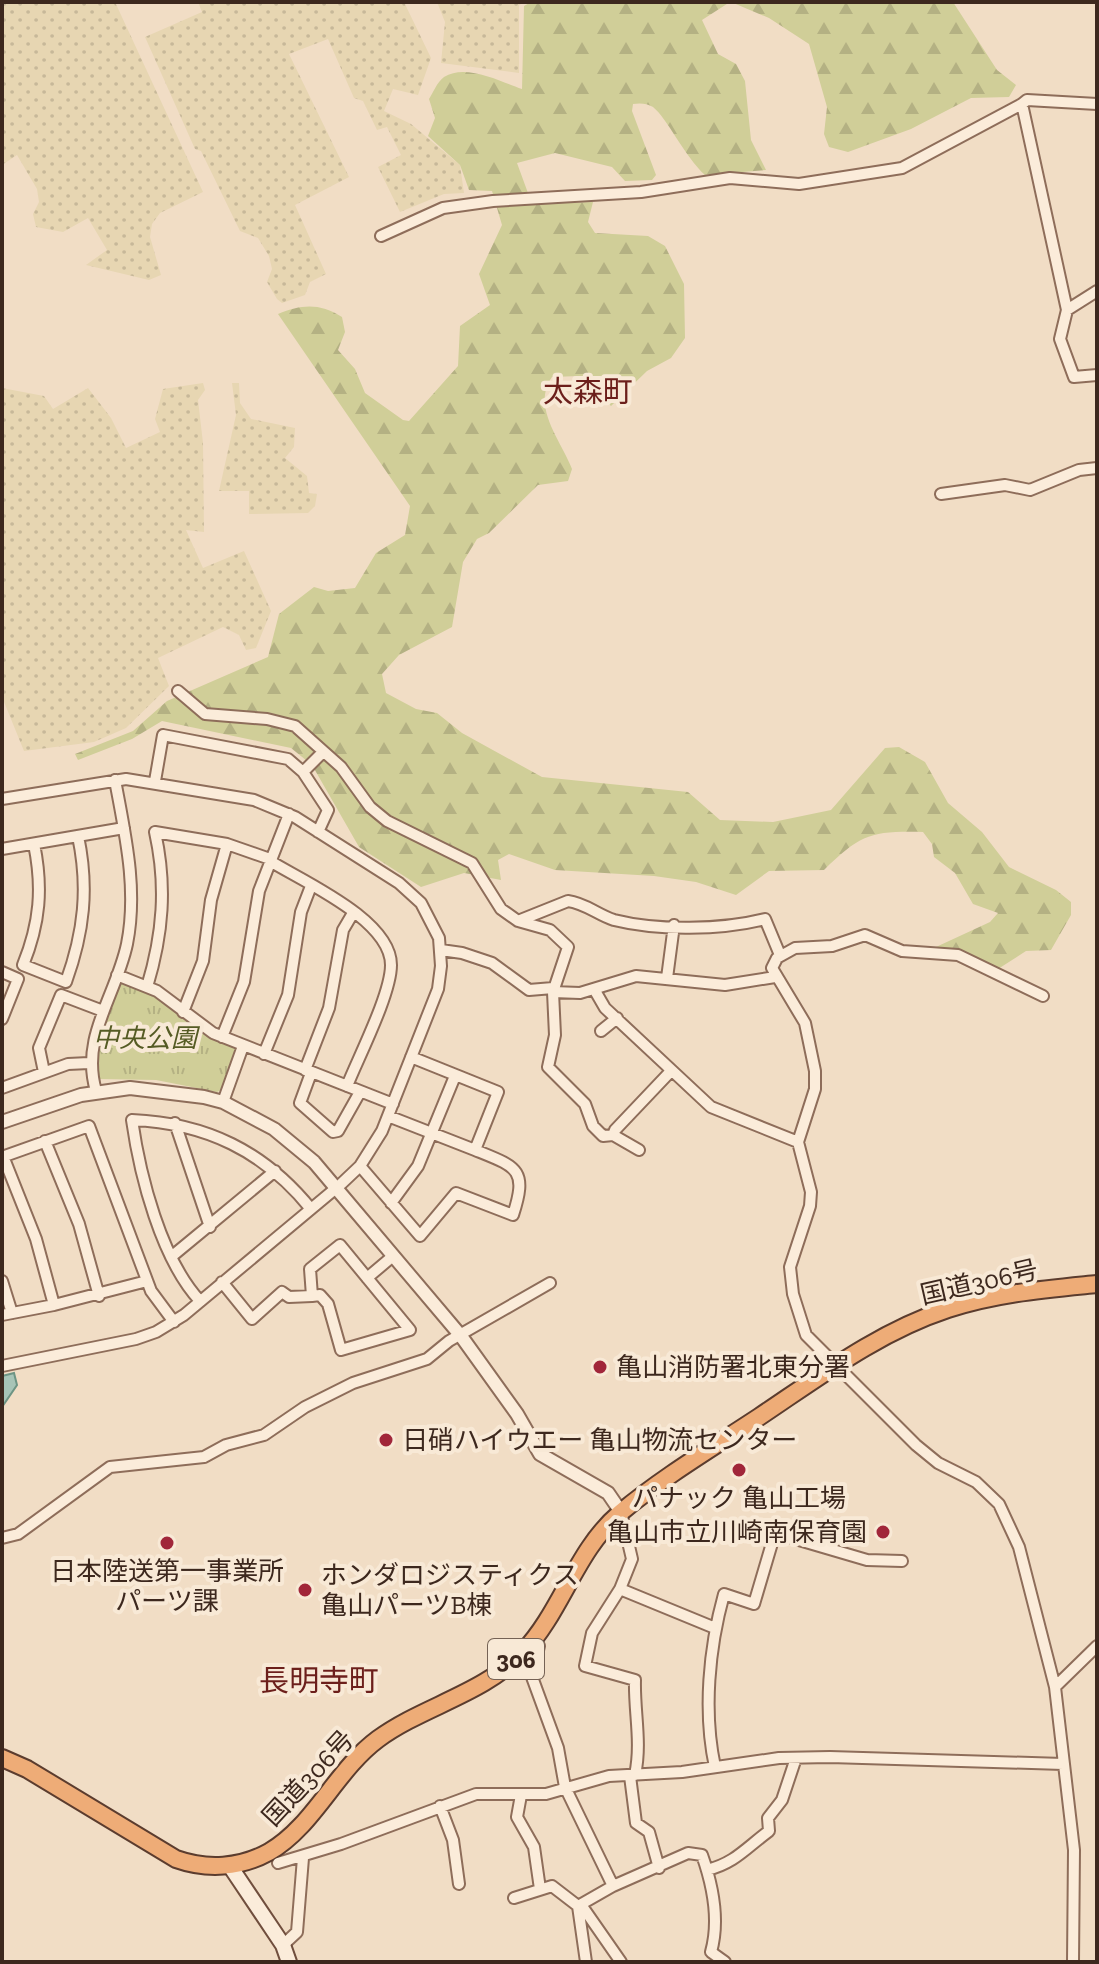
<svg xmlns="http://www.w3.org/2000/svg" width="1099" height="1964" font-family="'Zilla Slab','Noto Sans JP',serif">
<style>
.farmland{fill:url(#farmland-dots)}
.forest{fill:url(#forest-firs)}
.park{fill:url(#park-tufts)}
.water{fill:#a7c4b7;stroke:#6d9484;stroke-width:2}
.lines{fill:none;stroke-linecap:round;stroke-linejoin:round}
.minor-casing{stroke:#8e6d5a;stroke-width:14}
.tertiary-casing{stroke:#8e6d5a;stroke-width:16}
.secondary-casing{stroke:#704e3d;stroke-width:18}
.trunk-casing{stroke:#5b3c2e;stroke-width:20}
.minor{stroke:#fbecda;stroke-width:10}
.tertiary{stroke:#fbecda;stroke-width:12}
.secondary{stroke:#fbecda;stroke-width:14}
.trunk{stroke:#eeac77;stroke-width:16}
.poi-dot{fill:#a1263a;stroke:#f8e9d6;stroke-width:3}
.labels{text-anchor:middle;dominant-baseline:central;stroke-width:8;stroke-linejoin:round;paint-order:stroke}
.shield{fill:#f8e9d6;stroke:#756255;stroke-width:2}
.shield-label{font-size:24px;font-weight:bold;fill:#3d281e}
.park-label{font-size:26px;font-style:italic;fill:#555b24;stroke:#f8e9d6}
.street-label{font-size:26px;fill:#3d281e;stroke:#f8e9d6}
.poi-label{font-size:26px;fill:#3d281e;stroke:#f8e9d6;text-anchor:start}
.quarter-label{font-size:30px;fill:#6c1f1b;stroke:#f8e9d6}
</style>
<defs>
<pattern id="farmland-dots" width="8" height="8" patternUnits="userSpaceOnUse" patternTransform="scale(2)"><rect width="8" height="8" fill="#e7d6b2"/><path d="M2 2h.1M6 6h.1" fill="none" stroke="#c7b899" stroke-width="1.8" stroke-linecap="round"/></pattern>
<pattern id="forest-firs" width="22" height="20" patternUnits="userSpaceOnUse" patternTransform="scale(2)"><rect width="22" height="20" fill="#d0ce98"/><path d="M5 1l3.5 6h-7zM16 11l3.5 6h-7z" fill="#b4b183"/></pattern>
<pattern id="park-tufts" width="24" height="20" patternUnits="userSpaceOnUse" patternTransform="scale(2)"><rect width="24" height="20" fill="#d0ce98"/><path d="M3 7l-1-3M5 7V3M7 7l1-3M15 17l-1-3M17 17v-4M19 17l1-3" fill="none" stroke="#b4b183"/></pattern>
</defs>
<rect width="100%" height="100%" fill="#f1ddc5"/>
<!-- farmland -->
<path class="farmland" d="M2,2H115L203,192L160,213L152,224L150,237L161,275L149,280L86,265L107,250L88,218L63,232L36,227L33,214L39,202L37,189L17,155L2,165Z
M198,2H404L431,58L418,95L393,89L384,111L411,124L460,165L464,193L444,194L400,212L378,167L401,155L387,127L377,130L363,101L354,98L328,39L289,54L349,177L295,205L326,274L310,282L305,295L282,303L277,299L267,282L272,269L269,256L258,238L240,231L201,151L195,149L145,37L202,12Z
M437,2H525L519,5V73L441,63L445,22Z
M203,383L205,390L198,400L203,443L204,532L186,530L203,568L244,551L271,611L256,648L246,650L239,635L223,627L158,658L169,686L126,728L94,742L24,751L2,697V388L44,396L53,409L88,388L111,418L126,448L160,432L155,419L163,389Z
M232,383H239L240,403L251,419L295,428L294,447L285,458L307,476L309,493L317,494L315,506L308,513L249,514V491H219L236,415Z"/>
<!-- forest -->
<path class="forest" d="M531,2H730L702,20L718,54L736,64L745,81L751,140L766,170L705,175C685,157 667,118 653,107C647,103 639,103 633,104L632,111L656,175L652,180L625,181L612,167L555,153L517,163L532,204L593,202L588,222L595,233L648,236L665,246L684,284L685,338L671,358L647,371L611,406L579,376L552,377C531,407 561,440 572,469L568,481L538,485L489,533L477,539L463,562L452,627L399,655L382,674L386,693L416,709L437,713L462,733L542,777L688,792L720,820L773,822L831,810L885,748L899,747L925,762L948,803L982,832L1009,867L1056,890L1071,902V915L1051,950L1026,951L998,969L956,949L936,947L990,922L998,913L973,904L955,873L934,857L932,844L923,832C871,831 861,834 824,870L769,871L736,895L696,882L654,876L555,870L509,854L498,860L501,880L464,873L421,887L359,847L312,765L291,748L162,721L132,739L78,760L75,754L133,731L167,701L268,657L279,614L314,587L328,591L355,588L376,553L405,535L410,506L278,314C302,304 320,303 342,317L345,332L338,350L355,369L365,393L403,420L409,421L458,366L460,326L490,305L479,274L502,225L492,191L469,190L460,165L428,136L435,118L429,99C433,93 437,82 444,77C466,63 501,82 522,89L524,6Z
M731,2H953L997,70L1016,85L1009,97L971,98L911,129L848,152L829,147L824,134L827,107L809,44L769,18Z"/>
<!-- park -->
<path class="park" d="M122,982L154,995L199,1029L234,1046L237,1053L223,1089L217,1092L156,1080L98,1079C94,1053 102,1000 122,982Z"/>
<!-- water -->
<path class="water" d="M14,1373L17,1385L2,1407V1376Z"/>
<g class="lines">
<defs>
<path id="minor" d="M1022,104L1027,100L1097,104
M381,236L443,208L493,201L641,192L730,178L799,184L902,168L1022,104L1067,310
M1097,291L1067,310L1060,339L1074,377L1097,375
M941,494L1005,485L1030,490L1079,470L1097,468
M178,691L205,714L267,719L295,726L341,767L370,807L387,821L472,863L501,909L518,921
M303,772L323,752
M155,781L163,735L288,759L303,772L328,810L318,832
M2,799L126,779L254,800L295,817L399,883L421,903L439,938L441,966L438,989L382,1131L360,1166L341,1184L184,1315L156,1332L136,1339L2,1366
M34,844C43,888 40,923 23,965L66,982C84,932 89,888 78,836
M227,844L270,859
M2,849L124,828
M270,861C304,882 391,920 391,965C391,994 359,1056 347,1086
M441,950L462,953L492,963L529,990L553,988
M2,972L18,979L2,1019
M117,975L157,991L213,1033L393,1104
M775,977L725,985L636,976L580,993L553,992L568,947L550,930L518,921L568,901C585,903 598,915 614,920C658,931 721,930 765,919L780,955
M667,978L674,925
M147,987C163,934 167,886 155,832L227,844L211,900L203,961L183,1012
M594,989L605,1008L711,1107L798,1142
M553,992L555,1035L548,1067L585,1104L593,1126L603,1136L613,1135
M1043,996L958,955L902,951L865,935L832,946L795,948L777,958L772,968L805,1023L815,1071V1089L798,1142L811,1192L810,1206L790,1267L793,1294L806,1335L916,1445L938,1463L976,1482L999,1504L1019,1547L1055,1687
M601,1031L617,1018
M222,1037L244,982L259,891L289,814
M264,1054L288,995L301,912L311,886
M305,1070L329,1008L343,930L353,913
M44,1072L39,1048L61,995L103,1011
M311,1073L300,1103L333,1132L338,1131L360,1092
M2,1088L68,1064L89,1063
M96,1091C80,1037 116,996 127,944C138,889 125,834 115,780
M223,1102L243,1046
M388,1116L475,1150
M175,1123L210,1227
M45,1141L79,1224L99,1296
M639,1150L613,1135L615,1130L671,1071
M3,1156L36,1239L54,1305L147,1281
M2,1157L89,1126L151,1291L174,1322
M360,1166L420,1236L456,1193L513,1215C528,1169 517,1167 475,1150L498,1092L411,1057
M391,1203L418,1166L455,1076
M171,1257L275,1171
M367,1278L393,1256
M2,1281L12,1313
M222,1282L252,1319L282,1292L289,1297L312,1296L310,1269L340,1245L410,1330L341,1350L328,1304L320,1295L312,1296
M200,1301C161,1259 140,1176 132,1120C206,1123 264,1151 311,1209
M2,1315L54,1305
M621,1512L632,1559L620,1589L715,1628
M2,1538L18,1534L110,1467L204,1457L226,1445L264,1435L305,1407L353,1383L427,1359L449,1341L550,1283
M620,1589L592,1633L585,1666L635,1680C634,1712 642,1742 635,1775
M534,1638L539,1646L532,1677L558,1748L565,1787L613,1886L578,1906L586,1962
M715,1767C703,1712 709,1648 724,1594L754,1604L775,1533L867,1560L902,1561
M630,1776L636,1823L649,1832L659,1868
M521,1795L517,1817L534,1847L540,1889
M440,1806L453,1840L459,1884
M278,1863L341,1844L476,1794H546L609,1776L682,1772L779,1758L830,1757L1063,1764
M707,1870C735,1863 746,1848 769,1831L768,1818L782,1800L796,1758
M613,1886L688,1853L702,1855C713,1886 720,1920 711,1952L725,1962
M514,1898L552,1886L578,1906
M582,1906L621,1962
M283,1945L297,1932L303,1858
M1073,1962L1074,1850L1055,1687L1097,1646"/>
<path id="tertiary" d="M2,1122L81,1095L130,1088L204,1097L223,1102L274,1129L314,1162L461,1336L517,1414L540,1454L608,1493L621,1512"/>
<path id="secondary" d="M230,1866L283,1945L289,1962"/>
<path id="trunk" d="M2,1758L27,1769L176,1859C207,1870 240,1868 269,1852C314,1826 336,1770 378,1739C423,1706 484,1694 523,1652C562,1611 576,1550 620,1513C663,1477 712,1448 759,1417C819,1377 878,1332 948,1309C996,1293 1047,1289 1097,1284"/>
</defs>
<!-- minor casing -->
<use href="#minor" class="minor-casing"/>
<!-- tertiary casing -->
<use href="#tertiary" class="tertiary-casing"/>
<!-- secondary casing -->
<use href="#secondary" class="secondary-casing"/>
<!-- trunk casing -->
<use href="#trunk" class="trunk-casing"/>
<!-- minor -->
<use href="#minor" class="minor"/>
<!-- tertiary -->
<use href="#tertiary" class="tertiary"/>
<!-- secondary -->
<use href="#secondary" class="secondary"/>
<!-- trunk -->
<use href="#trunk" class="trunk"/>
</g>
<!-- markers -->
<g class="poi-dot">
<circle cx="600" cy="1367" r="8"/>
<circle cx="386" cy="1440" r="8"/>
<circle cx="739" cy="1470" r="8"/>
<circle cx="883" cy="1532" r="8"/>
<circle cx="167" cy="1543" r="8"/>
<circle cx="305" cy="1590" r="8"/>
</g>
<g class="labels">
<!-- shield labels -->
<rect class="shield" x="488" y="1639" width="56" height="40" rx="6"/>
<g class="shield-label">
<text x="516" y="1659">306</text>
</g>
<!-- park labels -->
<g class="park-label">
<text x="145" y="1038">中央公園</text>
</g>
<!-- street labels -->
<g class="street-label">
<text transform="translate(979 1282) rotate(-13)">国道306号</text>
<text transform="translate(308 1778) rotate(-47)">国道306号</text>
</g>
<!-- poi labels -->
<g class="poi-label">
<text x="616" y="1367">亀山消防署北東分署</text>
<text x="402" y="1440">日硝ハイウエー 亀山物流センター</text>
<text x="739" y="1498" text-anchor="middle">パナック 亀山工場</text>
<text x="867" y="1532" text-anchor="end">亀山市立川崎南保育園</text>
<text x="167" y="1571" text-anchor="middle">日本陸送第一事業所<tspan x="167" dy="30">パーツ課</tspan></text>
<text x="321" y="1575">ホンダロジスティクス<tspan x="321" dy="30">亀山パーツB棟</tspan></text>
</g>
<!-- quarter labels -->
<g class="quarter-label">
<text x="588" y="392">太森町</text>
<text x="319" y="1681">長明寺町</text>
</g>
</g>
<!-- border -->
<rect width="1099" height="1964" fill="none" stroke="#3d281e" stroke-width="8"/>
</svg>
